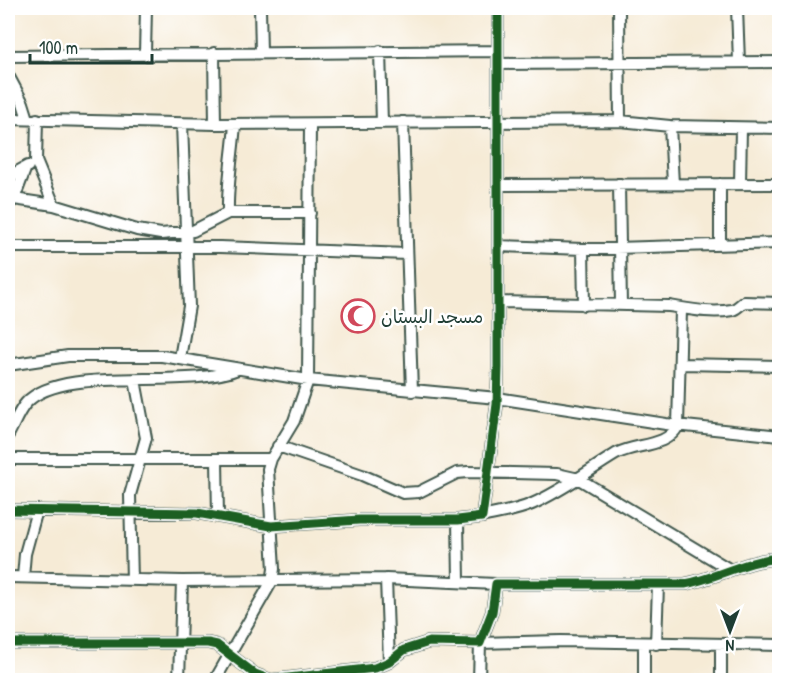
<svg xmlns="http://www.w3.org/2000/svg" width="787" height="688" font-family="'Patrick Hand','Playpen Sans Arabic',sans-serif">
<style>
.lines{fill:none;stroke-linecap:round;stroke-linejoin:round}
.minor-casing{stroke:#3f574c;stroke-width:14}
.minor{stroke:#fff;stroke-width:10}
.cycleway-casing{stroke:#fff;stroke-width:13}
.cycleway{stroke:#1b5e20;stroke-width:9}
.labels{text-anchor:middle;dominant-baseline:central;stroke-width:5;stroke-linejoin:round;paint-order:stroke}
.poi-label{font-size:18px;fill:#1f3d34;stroke:#fff;text-anchor:start}
</style>
<rect width="100%" height="100%" fill="#fff"/>
<filter id="ink" filterUnits="userSpaceOnUse"><feTurbulence type="fractalNoise" baseFrequency=".0167" numOctaves="2"/><feDisplacementMap in="SourceGraphic" scale="12" xChannelSelector="R" yChannelSelector="G"/><feConvolveMatrix kernelMatrix="1 2 1 2 8 2 1 2 1" color-interpolation-filters="sRGB"/></filter>
<filter id="wash" filterUnits="userSpaceOnUse"><feTurbulence type="fractalNoise" baseFrequency=".008" numOctaves="4" result="noise"/><feDisplacementMap in="SourceGraphic" scale="24" xChannelSelector="R" yChannelSelector="G"/><feGaussianBlur stdDeviation="1.35" result="paint"/><feColorMatrix in="noise" values="0 0 0 0 0 0 0 0 0 0 0 0 0 0 0 0 0 1.4 0 .05"/><feComposite in="paint" operator="in"/></filter>
<g filter="url(#wash)">
<rect width="100%" height="100%" fill="#f6ebd6"/>
</g>
<g filter="url(#ink)">
<g class="lines">
<defs>
<path id="minor" d="M260,8L261,52
M619,8L620,121
M737,8L739,62
M380,51L382,123
M214,53L215,124
M145,54L146,8
M8,56L498,51
M499,64L780,62
M8,75L23,103L28,119
M8,119L215,124L620,121L670,126L780,128
M37,119L36,161L54,205
M403,122L412,391
M670,126L673,184
M8,177L28,166
M619,184L621,305
M740,184L741,128
M499,185L780,184
M14,199L54,205L137,230L161,234L193,231L228,213H310
M8,205L14,199L26,167
M228,213C227,183 233,154 235,124
M720,245V184
M498,246L583,249L780,243
M8,247H220L407,254
M583,249L584,305
M498,302L669,306C689,309 711,314 732,310C737,309 739,305 744,302L780,303
M180,358L189,306L182,124
M681,364L780,366
M8,365L68,356H162L308,380L497,398L666,424L780,436
M8,435C14,425 18,412 26,403C63,363 185,391 238,369
M278,446L362,475L403,493L419,492L457,473L468,472L557,474L579,479L729,569
M8,459H271
M217,460L218,516
M8,510L197,513L271,526L359,520H458L482,517L497,404L498,368V8
M482,517C498,513 516,511 532,504C562,491 588,471 616,454C636,443 666,448 678,426L681,310
M458,520L459,581
M8,577L182,581L179,680
M23,577L25,554L37,510
M386,579L389,662
M132,580L130,495L146,438L135,380
M182,581L386,579L496,584
M8,643H208L217,645L255,674L271,680L375,668L389,662L404,650L429,642L480,643L492,612L496,584H685C718,578 745,560 780,558
M656,644L658,585
M721,645V680
M215,680L272,581L274,569L268,469L271,459L294,421L308,380L310,124
M479,680L480,643L561,641L780,645
M644,680V644"/>
</defs>
<!-- minor casing -->
<use href="#minor" class="minor-casing"/>
<!-- minor -->
<use href="#minor" class="minor"/>
<defs>
<path id="cycleway" d="M8,510L197,513L271,526L359,520H458L482,517L497,404L498,368V8
M8,643H208L217,645L255,674L271,680L375,668L389,662L404,650L429,642L480,643L492,612L496,584H685C718,578 745,560 780,558"/>
</defs>
<!-- cycleway casing -->
<use href="#cycleway" class="cycleway-casing"/>
<!-- cycleway -->
<use href="#cycleway" class="cycleway"/>
</g>
</g>
<!-- icons -->
<defs>
<symbol id="mosque-ring" viewBox="-11 -11 22 22"><circle r="9.5" fill="#fff" stroke="#d1495b" stroke-width="1.5"/><path d="M3.5-4.9A6 6 0 1 0 3.5 4.9A5 5 0 1 1 3.5-4.9Z" fill="#d1495b"/></symbol>
</defs>
<g fill-rule="evenodd">
<use href="#mosque-ring" x="339" y="297" width="38" height="38"/>
</g>
<g class="labels">
<!-- poi labels -->
<g class="poi-label">
<text x="381" y="316">مسجد البستان</text>
</g>
</g>
<!-- margin -->
<rect width="787" height="688" fill="none" stroke="#fff" stroke-width="30"/>
<!-- north arrow -->
<g transform="translate(730 631) rotate(180)" stroke="#ffffff" stroke-width="4.5" paint-order="stroke">
<path d="M0-4.5L10 22L0 15L-10 22Z" fill="#1f3d34"/>
<text y="-9" font-size="16" font-weight="bold" text-anchor="middle" fill="#1f3d34">N</text>
</g>
<!-- scale -->
<path d="M30 54v9h122v-9" fill="none" stroke="#1f3d34" stroke-width="3"/>
<text x="39" y="54" font-size="18" fill="#1f3d34" stroke="#ffffff" stroke-width="4.5" paint-order="stroke">100 m</text>
</svg>
